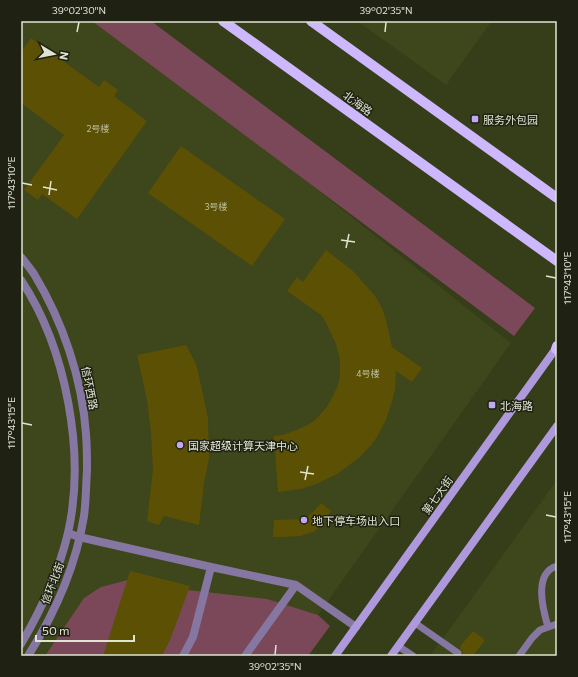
<svg xmlns="http://www.w3.org/2000/svg" width="578" height="677" font-family="Commissioner,'Noto Sans SC',sans-serif">
<style>
.built{fill:#3e461b}
.green{fill:#7a4859}
.building{fill:#5c5004}
.lines{fill:none;stroke-linecap:round;stroke-linejoin:round}
.service{stroke:#8577a2;stroke-width:7}
.minor{stroke:#8577a2;stroke-width:8}
.tertiary{stroke:#8577a2;stroke-width:8}
.secondary{stroke:#af99dd;stroke-width:8}
.primary{stroke:#cdb7fd;stroke-width:10}
.ticks{fill:none;stroke:#dfe5d0;stroke-width:1.5}
.poi-dot{fill:#c1a8f3;stroke:#1f2213;stroke-width:1.5}
.labels{text-anchor:middle;dominant-baseline:central;stroke-width:3;stroke-linejoin:round;paint-order:stroke}
.number-label{font-size:9px;fill:#bec09d}
.street-label{font-size:11px;fill:#dfe5d0;stroke:#1f2213}
.poi-label{font-size:11px;fill:#dfe5d0;stroke:#1f2213;text-anchor:start}
.neatline{fill:none;stroke:#dfe5d0;stroke-width:1.5}
.ticks-label{font-size:10px;text-anchor:middle;fill:#dfe5d0}
</style>
<rect width="100%" height="100%" fill="#363d19"/>
<!-- built -->
<path class="built" d="M21,21H104L511,343L289,656H21Z
M357,21H492L446,85Z
M557,480V656H430Z"/>
<!-- green -->
<path class="green" d="M92,21H151L535,308L514,336Z
M139,577L188,590L267,599L318,615L330,626L308,656H45L84,598L101,587Z"/>
<!-- building -->
<path class="building" d="M31,38L99,87L104,80L118,90L114,96L147,121L77,219L42,194L38,200L24,190L64,135L21,103V52Z
M181,146L285,219L252,266L148,193Z
M326,250L353,271L375,296L382,308L386,320L392,347L422,368L412,382L396,371L395,389L393,398L386,420L377,437L372,444L360,457L337,474L316,484L301,489L278,492L274,436L282,435L297,430L311,423L317,418L326,408L331,400L338,385L340,376V360L336,344L325,321L321,315L287,291L297,277L303,282Z
M186,345L196,364L203,394L208,419L209,458L204,483L199,525L164,516L159,525L147,521L153,470L151,433L147,400L137,355Z
M321,503L331,511L321,525L315,531L301,536L282,537H273L274,520L305,519L314,511Z
M130,571L190,586L170,640L162,656H103Z
M473,631L485,640L473,656H462L463,653L462,651L460,648L461,645Z"/>
<g class="lines">
<!-- service -->
<path class="service" d="M415,623L458,653
M548,627C543,610 533,573 557,566
M398,646L413,656
M519,656L532,638L540,630L557,624"/>
<!-- minor -->
<path class="minor" d="M68,533L79,537L211,567L296,585L356,627
M183,656L193,637L211,567
M245,656L296,585"/>
<!-- tertiary -->
<path class="tertiary" d="M21,257C25,262 30,268 34,274C63,322 82,378 86,434C87,446 87,458 87,470C86,485 86,501 84,516C76,566 55,613 28,656
M21,280C66,348 86,453 68,533C59,571 41,610 21,644"/>
<!-- secondary -->
<path class="secondary" d="M335,656L557,347
M391,656L557,426"/>
<!-- primary -->
<path class="primary" d="M223,21L557,261
M311,21L557,198
M556,349L557,346"/>
</g>
<!-- ticks -->
<path class="ticks" d="M77,32L79,22M385,32L386,22M22,183L32,185M43,187L57,190M49,195L51,181M341,240L355,242M346,248L349,234M546,276L556,278M22,423L32,425M300,472L314,474M305,480L308,466M546,515L556,517M275,655L276,645"/>
<!-- markers -->
<g class="poi-dot">
<rect x="471" y="115" width="8" height="8" rx="2"/>
<rect x="488" y="401" width="8" height="8" rx="2"/>
<circle cx="180" cy="445" r="4"/>
<circle cx="304" cy="520" r="4"/>
</g>
<g class="labels">
<!-- number labels -->
<g class="number-label">
<text x="98" y="128">2号楼</text>
<text x="216" y="206">3号楼</text>
<text x="368" y="373">4号楼</text>
</g>
<!-- street labels -->
<g class="street-label">
<text transform="translate(358 103) rotate(36)">北海路</text>
<text transform="translate(90 388) rotate(79)">信环西路</text>
<text transform="translate(437 495) rotate(-54)">第七大街</text>
<text transform="translate(52 583) rotate(-69)">信环北街</text>
</g>
<!-- poi labels -->
<g class="poi-label">
<text x="483" y="119">服务外包园</text>
<text x="500" y="405">北海路</text>
<text x="188" y="445">国家超级计算天津中心</text>
<text x="312" y="520">地下停车场出入口</text>
</g>
</g>
<!-- border -->
<rect width="578" height="677" fill="none" stroke="#1f2213" stroke-width="44"/>
<!-- north arrow -->
<g transform="translate(54 54) rotate(100)" stroke="#1f2213" stroke-width="3" paint-order="stroke">
<path d="M0-3L7 15L0 10L-7 15Z" fill="#dfe5d0"/>
<text y="-6" font-size="11" font-weight="bold" text-anchor="middle" fill="#dfe5d0">N</text>
</g>
<!-- scale -->
<path d="M36 635v6h98v-6" fill="none" stroke="#dfe5d0" stroke-width="2"/>
<text x="42" y="635" font-size="12" fill="#dfe5d0" stroke="#1f2213" stroke-width="3" paint-order="stroke">50 m</text>
<rect x="22" y="22" width="534" height="633" class="neatline"/>
<g class="ticks-label">
<text x="79" y="14">39°02'30"N</text>
<text x="386" y="14">39°02'35"N</text>
<text transform="translate(11 183) rotate(-90)" y="4">117°43'10"E</text>
<text transform="translate(567 278) rotate(-90)" y="4">117°43'10"E</text>
<text transform="translate(11 423) rotate(-90)" y="4">117°43'15"E</text>
<text transform="translate(567 517) rotate(-90)" y="4">117°43'15"E</text>
<text x="275" y="670">39°02'35"N</text>
</g>
</svg>
